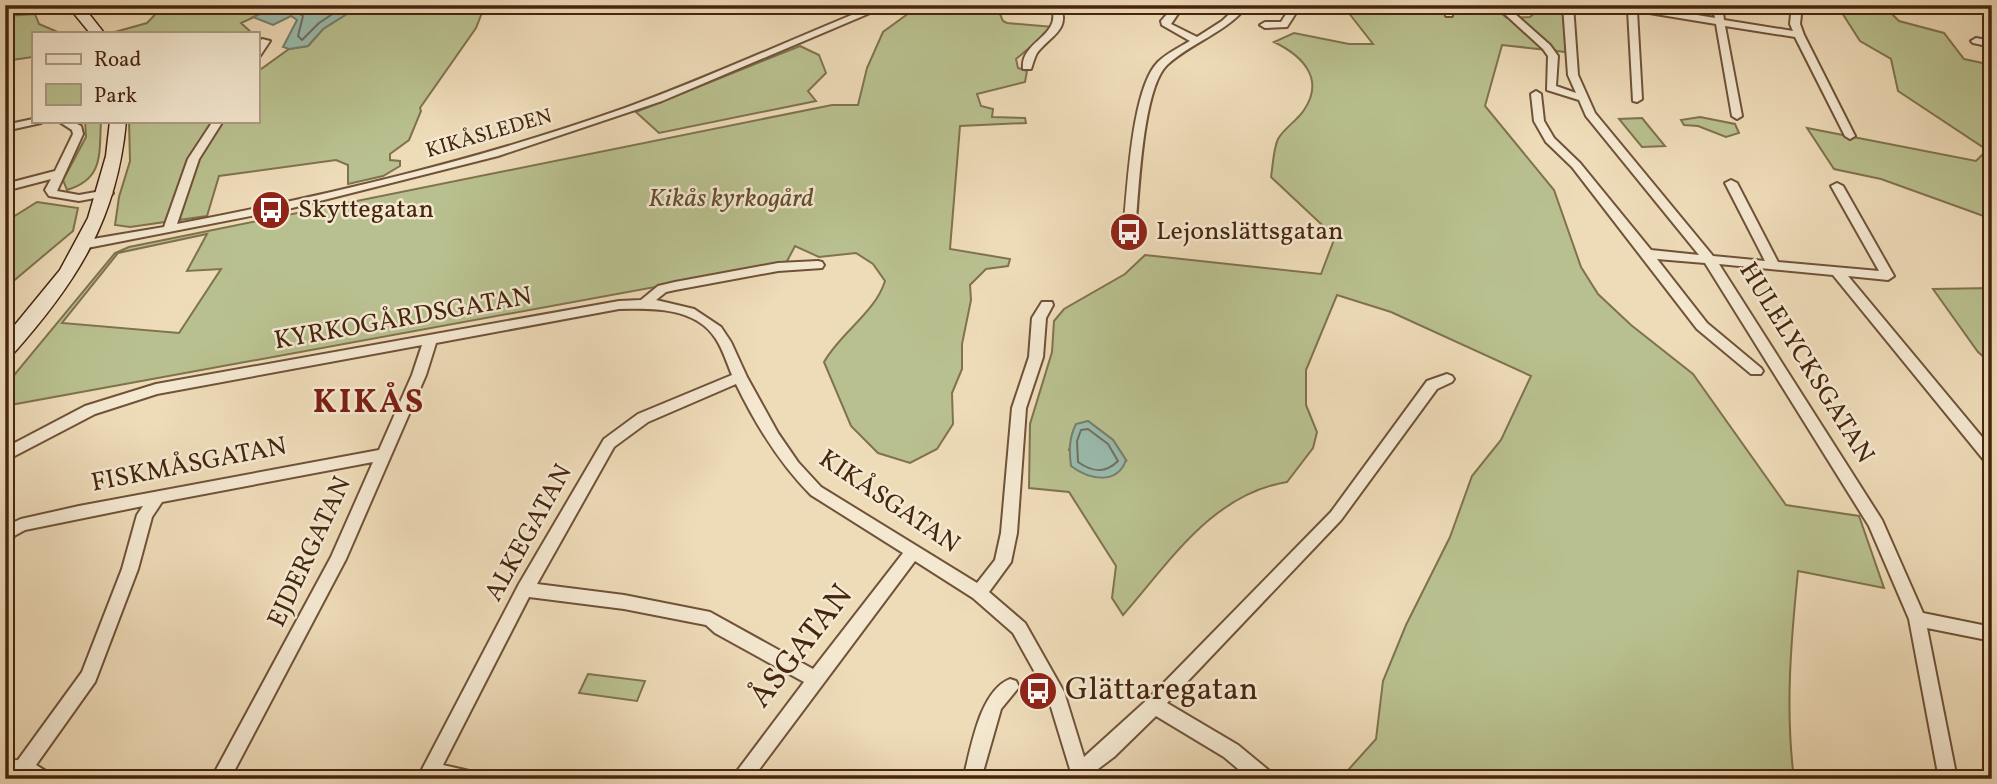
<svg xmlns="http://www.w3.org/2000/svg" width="1997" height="784" font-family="Vollkorn,serif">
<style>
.green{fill:#b9c08f;stroke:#80724e;stroke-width:2;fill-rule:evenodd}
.water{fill:#99bbae;stroke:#787f6e;stroke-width:2}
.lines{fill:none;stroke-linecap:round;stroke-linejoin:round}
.shore{stroke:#70705e;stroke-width:2}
.street-casing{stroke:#705238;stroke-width:4}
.secondary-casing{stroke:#46250e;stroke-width:3}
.street{fill:#f4e8d1;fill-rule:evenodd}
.secondary{fill:#f4e8d1;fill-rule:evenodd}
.labels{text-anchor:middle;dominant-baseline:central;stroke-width:5;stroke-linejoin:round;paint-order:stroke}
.far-street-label{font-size:21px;fill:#46250e;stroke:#f4e8d1}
.park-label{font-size:26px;font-style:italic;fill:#634c2e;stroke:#f4e8d1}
.poi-label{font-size:26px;fill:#46250e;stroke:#f4e8d1;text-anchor:start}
.street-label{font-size:26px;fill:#46250e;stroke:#f4e8d1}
.near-street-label{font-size:32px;fill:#46250e;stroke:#f4e8d1}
.near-poi-label{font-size:32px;fill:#46250e;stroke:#f4e8d1;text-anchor:start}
.district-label{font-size:33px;font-weight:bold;letter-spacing:2px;fill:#7a1f14;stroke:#f4e8d1}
</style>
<rect width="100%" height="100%" fill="#eedbb8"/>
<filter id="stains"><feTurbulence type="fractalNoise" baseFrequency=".00286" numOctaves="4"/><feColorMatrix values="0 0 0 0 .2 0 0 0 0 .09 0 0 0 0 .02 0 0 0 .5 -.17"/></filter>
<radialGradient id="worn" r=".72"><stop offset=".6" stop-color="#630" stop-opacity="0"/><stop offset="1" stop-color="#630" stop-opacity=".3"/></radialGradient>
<!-- green -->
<path class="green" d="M164,5H272L274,8L241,23L252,33H111L147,23Z
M361,5H485L476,28L420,108L421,111L409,140L390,154V160L400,161V166L383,176L348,184V165L336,160L219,176L207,216L130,227L115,225L119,197L130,161L129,121H257V72L289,49L308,46L323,29Z
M920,5H996L1003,21L1007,23L1054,27L1016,59L1018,68L1027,71L1025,82L977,94L981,106L993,109L992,117L1025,118L1026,123L960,126L950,249L1010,259L1008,266L986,269L970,285L971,300L962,344V369L952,393L953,424L937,449L910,463L878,453L851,426L824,362C841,332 875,313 885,281L873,264L856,253L819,257L795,246L786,263L5,406V386L115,253L129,247L832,105H858L867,68L883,32ZM207,234L187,271L221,269L179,333L62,323L118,253Z
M1348,5H1491L1507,18L1530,17L1537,11V5H1562L1566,52L1502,45L1485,106L1554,190L1581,267L1598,294L1631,325L1693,374L1786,505L1859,516L1884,588L1798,571C1791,641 1785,709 1794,779H1340L1376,739L1383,681L1406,625L1450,537L1472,476L1501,440L1531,376L1391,312L1337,295L1306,370V405L1317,432L1313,448L1287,482C1212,494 1169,563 1123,615L1112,598L1116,566L1069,492L1029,488L1030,424L1052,352L1054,321L1064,309L1125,274L1145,255L1321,274L1335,237L1271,177C1273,166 1273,150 1278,139C1284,128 1297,121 1304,110C1325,79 1303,56 1274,42L1294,33L1349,44H1373L1348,12ZM1088,421L1113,440L1126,460L1069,450L1077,424Z
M1837,5H1883L1899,21L1944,33L1964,59L1992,65V219L1881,179L1834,169L1807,128L1976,161L1987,150L1898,91L1891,59L1860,41Z
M35,14L39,24L60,33H33V57L5,61V16Z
M800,46L819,55L826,73L808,91L816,101L659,133L636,112Z
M1700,117L1735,124L1739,133L1726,137L1698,126L1684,125L1681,120Z
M1642,118L1665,146L1642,147L1619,119Z
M85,121H101C99,154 104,179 67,190L63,180L86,137Z
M37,202L78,208L73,231L5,288V222Z
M1992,288V364L1978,352L1933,289Z
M588,674L645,681L637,701L579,693Z"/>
<!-- water -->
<path class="water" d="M272,5H361L323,29L308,46L289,49L283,47L297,20L291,16L273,25L253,17L274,8Z
M1088,421L1113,440L1126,460C1117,486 1088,479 1071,466C1069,450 1069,438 1076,424Z"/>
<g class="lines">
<!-- shore -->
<path class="shore" d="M280,5L282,12L293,10L303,16L298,36L302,40L319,23L346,5
M1088,429L1108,444L1118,461C1105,474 1092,472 1078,462L1077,441L1081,430Z"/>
<defs>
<path id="street" d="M876,5H889L662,101L498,156L292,208L87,248L81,244L87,240L164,227L188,159L213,121H223L199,159L177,224C329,195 479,160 625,108C710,77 792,39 876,5Z
M1051,5H1060C1071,30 1050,36 1037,53C1034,58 1033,64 1031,69H1023C1020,40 1064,37 1051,5Z
M1175,5H1184L1171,24L1197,37L1222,21L1239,5H1248C1226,33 1192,42 1167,65C1143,88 1139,188 1136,222L1130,226L1124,222C1128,184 1132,88 1158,62C1167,53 1180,47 1190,41L1162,25L1161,21Z
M1292,5H1301L1287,27L1265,28L1260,25L1265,22H1281Z
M1443,5H1453L1452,16H1446Z
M1495,5H1505L1550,45L1558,56L1556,86L1576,93L1568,75L1563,5H1573L1578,75L1595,113L1713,256L1765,261L1725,183L1731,180L1737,183L1778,262L1879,271L1831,186L1837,183L1843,186L1894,276L1888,280L1848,276L1992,449V466L1987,464L1833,275L1719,264L1882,520L1923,613L1992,627V641L1927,628L1957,779H1939L1909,619L1869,526L1705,263L1657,259L1707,323L1761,368L1763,371L1761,374H1751L1697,329L1572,167L1546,142L1534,121L1531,94L1536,91L1541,94L1544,121L1554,138L1580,163L1651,250L1699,255L1586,116L1579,100L1547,90L1548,56L1543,49Z
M1611,5H1637L1715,18L1712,5H1722L1724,20L1793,31L1790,24L1792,5H1802L1800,24L1804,35L1855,136L1850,139L1845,136L1795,37L1725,26L1742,116L1737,119L1732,116L1716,24L1637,11L1642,99L1637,102L1633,101L1628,10Z
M1976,38L1992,41V47L1973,43L1971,41Z
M262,39L270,41L260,56L257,57V46Z
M33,119V121H42L41,123L5,131V125Z
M58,121H71L81,126L83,134L57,191L79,195L107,190L113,193L111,195L79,201L49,196L45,190L51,179L5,191V184L55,171L73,134L72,130Z
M818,261L822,262L824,265L822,268L778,271L675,290L666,292L656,300L694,309L721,327L731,342L747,377L778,433L798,462L821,487L977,583L995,560L1001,533L1012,408L1029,357L1032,318L1042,302H1052L1053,305L1046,318L1043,357L1026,408L1017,533L1011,562L989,592L1025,623L1064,692L1084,757L1148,699L1331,512L1427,381L1447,374L1452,376L1454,379L1452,382L1437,389L1341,520L1167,703L1238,745L1272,773L1274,779H1250L1224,757L1156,716L1114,757L1090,775L1091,779H1073L1047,694L1013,633L973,598L915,561L752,779H731L804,682L715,633L706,625L624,609L529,597L443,765L478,773L480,779H417L519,584L604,439L638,414L732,375C727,363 723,350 716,339C696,307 652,308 619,309L436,343L426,375L346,559L230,779H211L331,557L373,462L162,502L152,517L138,569L95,682L36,765L49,773L51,779H5V761L18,760L82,672L122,569L137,515L143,506L25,530L14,536L11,544L5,545V526L21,519L79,506L379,450L412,375L422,345L157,394L95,414L5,461V448L85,406L156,384L619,301L641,300L658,286L675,282L778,263ZM736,384C756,425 779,463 811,495L903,553L813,669L710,612L624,595L537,584L614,447L648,422Z
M1010,679L1016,681L1019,687L1001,709L981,779H963C971,750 979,691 1010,679Z"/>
<path id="secondary" d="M67,5H82L104,33H90Z
M110,121H126C117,220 77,282 12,355L5,357V337L60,270L88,218L106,156Z"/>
</defs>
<!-- street casing -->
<use href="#street" class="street-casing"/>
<!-- secondary casing -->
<use href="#secondary" class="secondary-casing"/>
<!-- street -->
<use href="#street" class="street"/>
<!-- secondary -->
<use href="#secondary" class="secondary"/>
</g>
<!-- icons -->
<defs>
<symbol id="bus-disc" viewBox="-11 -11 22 22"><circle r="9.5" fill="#8f2418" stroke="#f4e8d1"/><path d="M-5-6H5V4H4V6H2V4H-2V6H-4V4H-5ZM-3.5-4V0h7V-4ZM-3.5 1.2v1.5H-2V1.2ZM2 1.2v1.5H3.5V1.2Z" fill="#fff"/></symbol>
</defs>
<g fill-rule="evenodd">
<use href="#bus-disc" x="249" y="188" width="44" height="44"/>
<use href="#bus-disc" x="1107" y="210" width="44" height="44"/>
<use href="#bus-disc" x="1016" y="669" width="44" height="44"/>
</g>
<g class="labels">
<!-- far-street labels -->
<g class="far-street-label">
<text transform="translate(489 134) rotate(-16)">KIKÅSLEDEN</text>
</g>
<!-- park labels -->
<g class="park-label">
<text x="731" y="199">Kikås kyrkogård</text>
</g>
<!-- poi labels -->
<g class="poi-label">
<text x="298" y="210">Skyttegatan</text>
<text x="1156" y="232">Lejonslättsgatan</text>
</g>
<!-- street labels -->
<g class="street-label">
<text transform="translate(403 319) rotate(-10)">KYRKOGÅRDSGATAN</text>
<text transform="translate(1806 363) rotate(58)">HULELYCKSGATAN</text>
<text transform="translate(189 465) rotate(-11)">FISKMÅSGATAN</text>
<text transform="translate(889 502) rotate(34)">KIKÅSGATAN</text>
<text transform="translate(529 533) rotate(-61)">ALKEGATAN</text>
<text transform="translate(310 552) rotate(-65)">EJDERGATAN</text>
</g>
<!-- near-street labels -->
<g class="near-street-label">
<text transform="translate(802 647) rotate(-52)">ÅSGATAN</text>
</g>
<!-- near-poi labels -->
<g class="near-poi-label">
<text x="1065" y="691">Glättaregatan</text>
</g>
<!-- district labels -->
<g class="district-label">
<text x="369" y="404">KIKÅS</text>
</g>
</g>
<!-- margin -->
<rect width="1997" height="784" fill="none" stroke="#eedbb8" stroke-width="28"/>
<rect x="7" y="7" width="1983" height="770" fill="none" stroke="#46250e" stroke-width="3.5"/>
<rect x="14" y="14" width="1969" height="756" fill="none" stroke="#46250e" stroke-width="2"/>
<!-- legend -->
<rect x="32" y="32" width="228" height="91" fill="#f4e8d1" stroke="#ae9a83" stroke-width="2"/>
<rect x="46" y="54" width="35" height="10" fill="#f4e8d1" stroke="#ae9a83" stroke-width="2"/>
<text x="94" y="66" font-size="21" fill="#46250e">Road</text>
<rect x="46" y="84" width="35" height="21" fill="#b9c08f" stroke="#ae9a83" stroke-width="2"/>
<text x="94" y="102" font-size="21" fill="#46250e">Park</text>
<rect width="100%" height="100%" filter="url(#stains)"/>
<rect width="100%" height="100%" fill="url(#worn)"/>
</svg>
